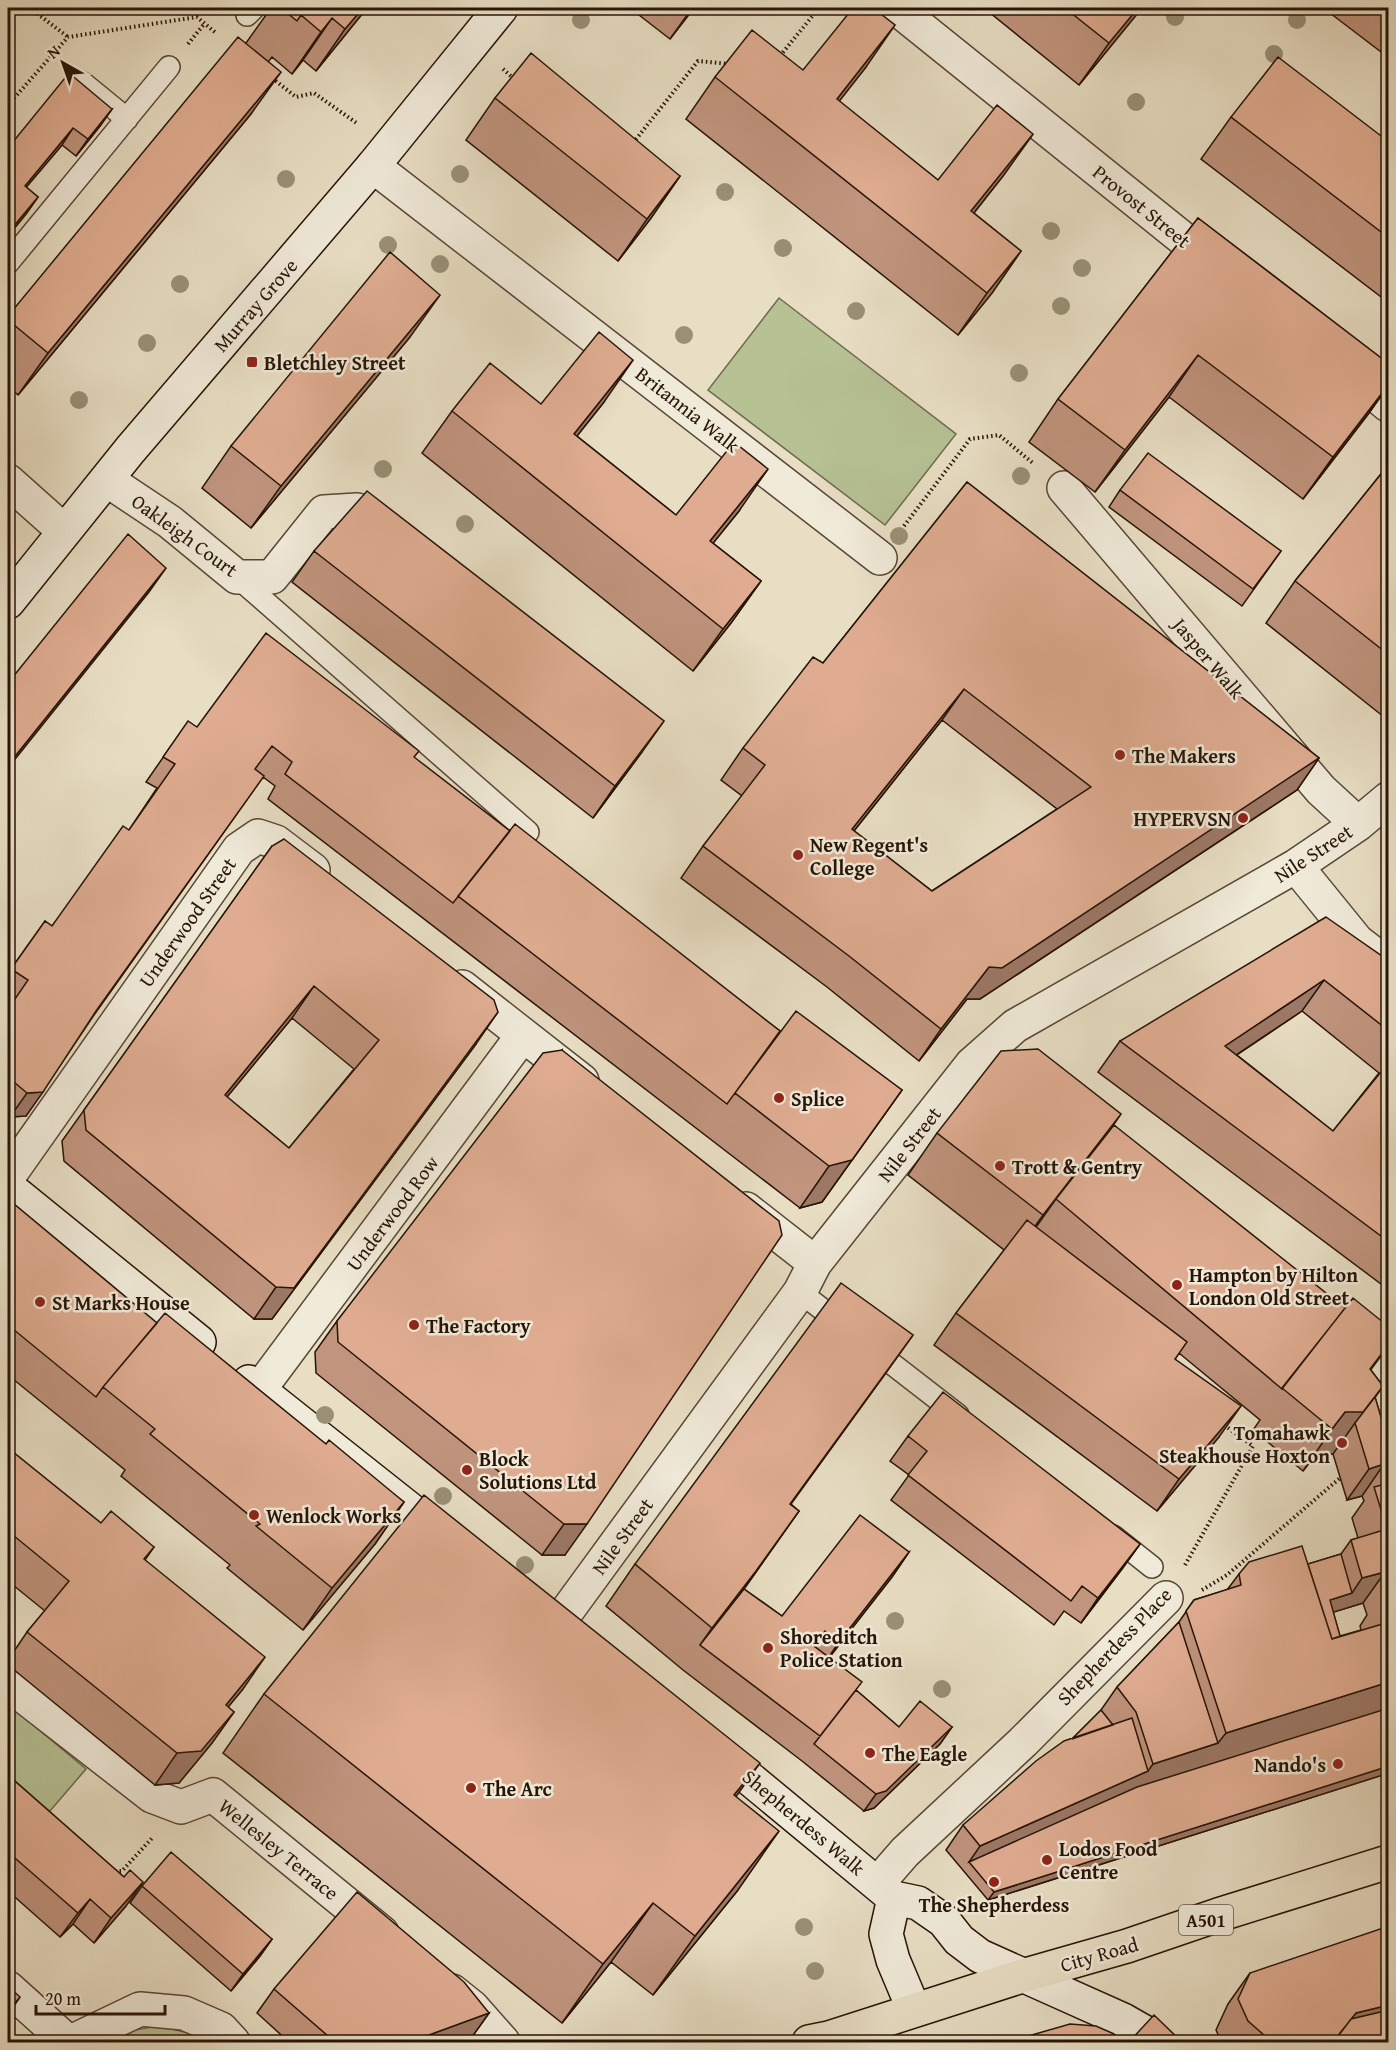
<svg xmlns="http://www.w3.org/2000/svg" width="1396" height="2050" font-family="'Gentium Book Plus',serif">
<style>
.green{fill:#b6c194;stroke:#6e6a4e;stroke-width:1.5}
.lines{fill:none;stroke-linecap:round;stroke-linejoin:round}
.lane-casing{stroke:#574636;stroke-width:24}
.street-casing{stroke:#574636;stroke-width:36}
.secondary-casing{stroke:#271407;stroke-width:36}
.highway-casing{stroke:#271407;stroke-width:36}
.path{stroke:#271407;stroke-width:4;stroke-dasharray:1.5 3;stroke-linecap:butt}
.lane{stroke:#f0ead9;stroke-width:21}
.street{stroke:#f0ead9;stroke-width:33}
.secondary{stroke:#f0ead9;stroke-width:33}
.highway{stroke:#e8dec4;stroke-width:33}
.tree{fill:#999077}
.wall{fill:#c0947d;stroke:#271407;stroke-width:1.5;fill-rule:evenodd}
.shaded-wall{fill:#9c7866;stroke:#271407;stroke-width:1.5}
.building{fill:#dfac91;stroke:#271407;stroke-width:1.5;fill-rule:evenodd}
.poi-dot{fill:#8f2418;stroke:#f0ead9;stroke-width:2}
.labels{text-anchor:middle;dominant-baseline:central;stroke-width:5;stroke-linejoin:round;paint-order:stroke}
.shield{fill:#f0ead9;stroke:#635446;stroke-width:1.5}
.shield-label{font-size:18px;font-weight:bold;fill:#271407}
.street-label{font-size:20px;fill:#271407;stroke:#f0ead9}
.poi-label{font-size:20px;font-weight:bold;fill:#271407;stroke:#f0ead9;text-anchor:start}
</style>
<rect width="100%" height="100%" fill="#e8dec4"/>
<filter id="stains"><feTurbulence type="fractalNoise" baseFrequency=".00333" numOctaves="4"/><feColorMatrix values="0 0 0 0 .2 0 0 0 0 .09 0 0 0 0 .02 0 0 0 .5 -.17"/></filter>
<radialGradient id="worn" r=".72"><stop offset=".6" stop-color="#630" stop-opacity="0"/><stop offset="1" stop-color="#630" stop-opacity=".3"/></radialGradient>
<!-- green -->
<path class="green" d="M779,298L956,434L885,525L708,390Z
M8,1704L86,1769L44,1818L8,1786Z
M158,2026L193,2034L204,2042H103L129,2031Z"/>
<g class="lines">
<defs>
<path id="lane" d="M247,15L254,8
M83,83L127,119
M8,263L169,67
M237,577L528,832
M800,1292L845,1327
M869,1346L958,1415
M1113,1536L1152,1567"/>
<path id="street" d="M896,8L1217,266
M373,166L880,558
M1346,370L1388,405
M107,480L170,522L237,577H272L324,512L357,510L374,525
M8,481L64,531
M1064,488L1321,790L1358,824
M1296,866L1357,941L1388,965
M462,987L582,1081
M8,1177L239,849L258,836L276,842L313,870
M746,1209L815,1263
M1344,1330L1388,1366
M259,1390L523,1035
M556,1626L800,1292L815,1263L972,1064L1015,1026L1296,866L1358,824L1388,799
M8,1684L152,1796L181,1807L213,1795L382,1933
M878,1883L905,1852L1023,1742L1166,1598
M8,1988L68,2042
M452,1991L472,2007L503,2042
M71,2042L140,2009L184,2013L221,2029L233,2042"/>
<path id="secondary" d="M8,602L130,450L373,166L501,8
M8,1187L199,1342
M249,1382L446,1538
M715,1750L894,1898L918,1903L944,1921L959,1940L980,1956L1123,2020L1144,2032L1156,2042
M894,1898L886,1934L893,1960L914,2010"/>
<path id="highway" d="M809,2042L829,2038L1022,1976L1127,1946L1218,1915L1388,1862"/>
</defs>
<!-- lane casing -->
<use href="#lane" class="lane-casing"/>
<!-- street casing -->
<use href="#street" class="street-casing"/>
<!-- secondary casing -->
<use href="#secondary" class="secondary-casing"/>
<!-- highway casing -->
<use href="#highway" class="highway-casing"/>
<!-- path -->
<path class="path" d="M30,8L68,37
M188,44L205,23
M780,56L819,8
M503,69L515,80
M272,78L296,97L314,93L358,124
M8,105L68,37L197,17L217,34
M633,143L698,61L730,64
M904,526L970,439L999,435L1034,464
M1185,1565L1253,1446L1224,1425
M1202,1590L1227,1575L1340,1478
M115,1871H122L153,1837"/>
<!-- lane -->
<use href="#lane" class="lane"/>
<!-- street -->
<use href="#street" class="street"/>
<!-- secondary -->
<use href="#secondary" class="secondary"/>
<!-- highway -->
<use href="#highway" class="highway"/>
</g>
<!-- trees -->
<g class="tree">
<circle cx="1175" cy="17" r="9"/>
<circle cx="581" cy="20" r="9"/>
<circle cx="1297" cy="20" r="9"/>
<circle cx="1274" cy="54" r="9"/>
<circle cx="1136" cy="102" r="9"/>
<circle cx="460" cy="174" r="9"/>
<circle cx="286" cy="179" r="9"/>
<circle cx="725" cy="192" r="9"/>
<circle cx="1051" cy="231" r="9"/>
<circle cx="388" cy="245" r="9"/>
<circle cx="783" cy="248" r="9"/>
<circle cx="440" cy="264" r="9"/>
<circle cx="1082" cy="268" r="9"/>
<circle cx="180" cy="284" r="9"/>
<circle cx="1061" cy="306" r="9"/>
<circle cx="856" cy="311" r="9"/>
<circle cx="684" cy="335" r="9"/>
<circle cx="147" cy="343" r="9"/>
<circle cx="1019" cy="373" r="9"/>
<circle cx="79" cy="400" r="9"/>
<circle cx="383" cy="469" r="9"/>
<circle cx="1021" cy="476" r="9"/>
<circle cx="465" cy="524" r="9"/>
<circle cx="899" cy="536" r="9"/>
<circle cx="325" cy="1415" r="9"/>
<circle cx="443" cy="1496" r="9"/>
<circle cx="525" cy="1565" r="9"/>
<circle cx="895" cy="1621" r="9"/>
<circle cx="942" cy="1689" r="9"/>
<circle cx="804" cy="1927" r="9"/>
<circle cx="815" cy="1971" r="9"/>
</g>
<!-- wall -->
<path class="wall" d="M271,8H367L316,71L303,60L292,74L272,57L268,62L251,114L18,395L8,386V316L246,43Z
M630,8H694L670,39Z
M984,8H1142L1079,85Z
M1328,8H1389V58L1326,10Z
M866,67L839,101L938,180L1033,134L1003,176L974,213L1021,251L992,293L958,335L686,119L715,77L803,70Z
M495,98L680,176L651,218L618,261L466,140Z
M112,109L100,126L76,156L62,145L26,187L38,197L26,214L8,236V148Z
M1231,117L1389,142V303L1201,159Z
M1198,218L1389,364V385L1369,413L1303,499L1169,397L1095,492L1029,442L1058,399Z
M410,337L251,528L202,488L231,446Z
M604,402L577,436L676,515L739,511L713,543L761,581L731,623L693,671L422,453L452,411L541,404Z
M1389,464V710L1384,717L1266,623L1295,581Z
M967,482L1319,758L1297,790L980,999H967L919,1061L827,987L681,878L703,846L742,796L721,780L743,748L823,663ZM942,720L1057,809L932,891L854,831Z
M1120,490L1281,551L1242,606L1109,507Z
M314,551L642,752L593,818L292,582Z
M197,727L414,758L510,831L780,1031L902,1090L822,1202L800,1208L268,799L275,786L263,777L92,1018L26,1116L10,1117L8,1115V973L45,921L52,926L129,830L157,788L146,782L171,746Z
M272,846L476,1044L272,1319H254L64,1161L62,1141ZM292,1018L354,1069L289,1148L227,1097Z
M1389,961L1388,1175L1389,1290L1098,1072L1120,1041ZM1302,1011L1379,1073L1333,1131L1237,1055Z
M562,1050L565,1555H542L316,1373L315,1352L337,1321Z
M1114,1125L1371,1370L1383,1386L1375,1397L1389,1444V1773L988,1900L946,1850L963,1825L1072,1739L1101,1710L1117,1687L1179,1622L1194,1600L1227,1590L1239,1574L1308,1564L1341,1554L1351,1540L1358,1538L1352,1518L1364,1501L1362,1496L1347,1500L1333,1454H1316L1303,1471L1253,1430L1260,1420L1179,1353L1175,1359L1219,1437L1157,1511L934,1345L956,1313L1004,1250L908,1175L937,1133ZM1363,1603L1367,1615L1360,1626L1361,1630L1340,1636L1333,1612Z
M8,1199L157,1323L326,1444L404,1502L375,1544L303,1630L227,1568L230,1565L121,1476L125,1470L8,1375Z
M913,1335L791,1504L799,1511L744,1589L782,1616L909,1552L892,1577L829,1657L856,1690L899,1727H952L940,1744L874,1808L864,1811L802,1761L683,1670L606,1606L635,1564Z
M908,1436L1140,1544L1122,1569L1081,1623L1064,1611L1054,1625L891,1500L909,1475L890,1461Z
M8,1448L101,1523L154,1547L145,1560L243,1689L228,1707L234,1712L212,1743L179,1783L155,1785L8,1665V1660L27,1632L45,1611L8,1581Z
M264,1694L736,1797L738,1890L653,1995L611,1962L562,2023L223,1753Z
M8,1775L124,1877L126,1906L94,1943L73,1924L60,1937L8,1891Z
M142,1886L272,1939L260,1956L231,1991L130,1903Z
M1250,1973L1389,2043H1222L1216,2030L1228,2004Z
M274,1989L489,2013L472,2037L458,2043H290L257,2013Z"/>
<!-- shaded-wall -->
<path class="shaded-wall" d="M363,8H367L316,71L345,29Z
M692,8H694L670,39Z
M1138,8H1142L1079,85L1109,43Z
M332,18L303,60L292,74L321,32Z
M895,25L866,67L808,141L837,99Z
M281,72L251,114L18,395L48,353Z
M112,109L100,126L76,156L88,139Z
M73,128L62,145L13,203L25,186Z
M1033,134L1003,176L942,253L971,211Z
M680,176L651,218L618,261L647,219Z
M38,197L26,214L8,236L13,227Z
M1021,251L992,293L958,335L987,293Z
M440,295L410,337L251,528L281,486Z
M1198,355L1169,397L1095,492L1125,450Z
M633,360L604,402L545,476L574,434Z
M1389,384L1369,413L1303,499L1333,457Z
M768,469L739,511L681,583L710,541Z
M166,568L149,592L8,768V765Z
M761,581L731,623L693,671L723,629Z
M964,689L942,720L830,861L852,829Z
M664,721L642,752L593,818L615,786Z
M1319,758L1297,790L980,999H967L919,1061L941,1029L989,967Z
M1324,980L1302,1011L1203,1077L1225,1046Z
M314,986L292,1018L203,1126L225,1095Z
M498,1012L476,1044L272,1319H254L276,1287Z
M902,1090L822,1202L800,1208L829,1166Z
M43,1092L26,1116L10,1117L27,1093Z
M1121,1114L1092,1156L1056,1199L1034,1230L1013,1257L1043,1215Z
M913,1335L883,1377L760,1546L790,1504Z
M1389,1344V1345L1367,1375L1370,1369Z
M1383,1386L1356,1425L1355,1423L1333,1454H1316L1303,1471L1332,1429L1345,1412Z
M1241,1406L1219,1437L1157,1511L1179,1479Z
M1384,1464L1362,1496L1347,1500L1369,1469Z
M404,1502L375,1544L303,1630L332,1588Z
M799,1511L727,1613L700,1645L712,1628Z
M564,1524H587L565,1555H542Z
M1140,1544L1122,1569L1081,1623L1098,1598Z
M909,1552L892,1577L822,1667L839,1642Z
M1385,1572L1363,1603L1318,1617L1330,1600L1352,1593L1362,1578Z
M265,1657L243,1689L204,1736L226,1705Z
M1389,1682V1701L1377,1718L969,1862L980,1846L1148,1771L1153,1764L1218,1743L1226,1733Z
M1389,1701V1715L1377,1718Z
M234,1712L212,1743L179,1783L155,1785L177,1753Z
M952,1727L940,1744L874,1808L864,1811L876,1794Z
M760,1763L718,1822L734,1795Z
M1389,1766V1773L988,1900L994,1892Z
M779,1831L738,1890L653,1995L695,1936Z
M143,1882L126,1906L94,1943L111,1918Z
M90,1899L73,1924L60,1937L78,1913Z
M653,1903L611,1962L562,2023L603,1964Z
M272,1939L260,1956L231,1991L243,1974Z
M20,1997L8,2015V2011Z
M1389,2005V2030L1332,2043L1356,2013Z
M489,2013L472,2037L458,2043H407Z"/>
<!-- building -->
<path class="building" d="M281,8H363L345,29L332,18L321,32L301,15L297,21Z
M853,8H873L895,25L837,99L938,180L997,105L1033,134L971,211L1021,251L987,293L715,77L752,30L803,70Z
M1065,8H1138L1109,43Z
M238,37L281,72L48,353L8,320V316Z
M531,53L680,176L647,219L495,98Z
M1278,57L1389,142V238L1231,117Z
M69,73L112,109L88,139L73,128L25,186L38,197L13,227L8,223V148Z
M1198,218L1389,364V384L1333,457L1198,355L1125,450L1058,399Z
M390,252L440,295L281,486L231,446Z
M599,332L633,360L574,434L676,515L734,442L768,469L710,541L761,581L723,629L452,411L490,363L541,404Z
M1148,453L1281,551L1253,589L1120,490Z
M1389,464V655L1295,581Z
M8,480L12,484L8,490Z
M967,482L1319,758L1002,968L989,967L941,1029L849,956L703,846L765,765L743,748L813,657L823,663ZM964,689L1091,787L932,891L852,829Z
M367,491L664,721L615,786L314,551Z
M128,534L166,568L8,765V683Z
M266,633L419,751L414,757L510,831L453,903L285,774L292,762L272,746L255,769L264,776L96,1011L43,1092L27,1093L8,1077V998L13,1002L28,980L11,969L45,921L52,926L123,826L129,830L175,764L163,757L188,721L197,727Z
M515,824L780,1031L727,1104L458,896Z
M284,839L494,1000L498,1012L294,1288L276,1287L86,1130L84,1110L272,846ZM314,986L379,1040L289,1148L225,1095Z
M1326,917L1389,961V1031L1324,980L1225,1046L1333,1131L1389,1062V1173L1387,1175L1389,1176V1242L1120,1041Z
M796,1011L902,1090L852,1160L829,1166L735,1093Z
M1038,1049L1121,1114L1043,1215L937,1133L1001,1051Z
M562,1050L779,1221L782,1235L587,1524H564L338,1342L337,1321L543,1053Z
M1114,1125L1345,1308L1282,1389L1056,1199Z
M8,1199L157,1323L103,1387L96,1397L8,1325Z
M1027,1220L1187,1342L1175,1359L1241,1406L1179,1479L956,1313Z
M841,1283L913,1335L790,1504L799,1511L756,1571L712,1628L635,1564Z
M1353,1298L1389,1327V1344L1370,1369L1383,1386L1363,1412H1345L1332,1429L1282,1388Z
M165,1313L326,1444L329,1440L404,1502L332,1588L256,1526L260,1524L150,1434L155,1429L103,1387Z
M943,1392L1140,1544L1098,1598L1082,1586L1071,1601L908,1475L927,1451L908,1436Z
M1375,1397L1389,1444V1478L1384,1464L1369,1469L1355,1423Z
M8,1448L101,1523L111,1511L154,1547L144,1559L265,1657L226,1705L234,1712L201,1751L177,1753L27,1632L69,1581L8,1531Z
M1389,1483V1581L1385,1572L1362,1578L1351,1540L1387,1529L1374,1487Z
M424,1495L760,1763L734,1795L779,1831L695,1936L653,1903L603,1964L264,1694Z
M860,1515L909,1552L839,1642L825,1631L814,1646L862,1682L820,1736L700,1645L744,1589L782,1616Z
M1302,1546L1332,1639L1386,1623L1389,1630V1682L1226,1733L1186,1611L1194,1600L1241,1585L1239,1574L1249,1562Z
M1341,1554L1352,1593L1330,1600L1340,1636L1332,1639L1308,1564Z
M1389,1593V1620L1382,1595Z
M1179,1622L1218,1743L1153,1764L1136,1712L1117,1687Z
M856,1690L899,1727L920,1701L952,1727L886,1791L876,1794L814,1744Z
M1389,1708V1766L994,1892L969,1862L1137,1787Z
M1101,1710L1113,1725L1072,1739Z
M1132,1718L1148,1771L980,1846L963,1825L1036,1761L1064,1741Z
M8,1775L124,1877L130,1870L143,1882L111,1918L90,1899L78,1913L8,1852Z
M171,1852L272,1939L243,1974L142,1886Z
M357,1892L464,1982L489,2013L407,2043H336L274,1989Z
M1389,1926V2005L1356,2013L1332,2043H1273L1248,2021L1238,1999L1250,1973Z
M8,1986L20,1997L8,2011Z
M1389,2010V2043H1333L1351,2019Z
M1154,2015L1183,2043H1128Z
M1070,2024L1096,2026L1114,2034L1124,2043H1004Z"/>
<!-- markers -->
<g class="poi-dot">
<rect x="246" y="356" width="12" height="12" rx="3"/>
<circle cx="1120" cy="755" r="6"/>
<circle cx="1243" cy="818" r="6"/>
<circle cx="798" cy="855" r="6"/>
<circle cx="779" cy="1098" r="6"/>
<circle cx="1000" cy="1166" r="6"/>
<circle cx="1177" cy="1285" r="6"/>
<circle cx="40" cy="1302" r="6"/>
<circle cx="414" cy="1325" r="6"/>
<circle cx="1342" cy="1443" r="6"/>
<circle cx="467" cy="1470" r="6"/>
<circle cx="254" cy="1515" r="6"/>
<circle cx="768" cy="1648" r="6"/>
<circle cx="870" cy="1753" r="6"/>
<circle cx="1338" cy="1764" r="6"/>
<circle cx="471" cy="1788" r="6"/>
<circle cx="1047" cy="1860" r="6"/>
<circle cx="994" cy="1882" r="6"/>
</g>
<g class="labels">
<!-- shield labels -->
<rect class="shield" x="1179" y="1905" width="54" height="30" rx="4.5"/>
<g class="shield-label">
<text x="1206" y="1920">A501</text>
</g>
<!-- street labels -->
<g class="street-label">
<text transform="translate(1142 206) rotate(39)">Provost Street</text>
<text transform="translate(255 305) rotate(-49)">Murray Grove</text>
<text transform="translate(688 409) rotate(38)">Britannia Walk</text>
<text transform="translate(185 535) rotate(36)">Oakleigh Court</text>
<text transform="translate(1209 658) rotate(50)">Jasper Walk</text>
<text transform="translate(1313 853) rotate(-33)">Nile Street</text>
<text transform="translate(187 922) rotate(-55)">Underwood Street</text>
<text transform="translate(909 1144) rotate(-52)">Nile Street</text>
<text transform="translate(392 1213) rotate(-53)">Underwood Row</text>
<text transform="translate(622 1536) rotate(-54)">Nile Street</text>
<text transform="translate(1114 1646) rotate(-46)">Shepherdess Place</text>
<text transform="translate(804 1822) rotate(40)">Shepherdess Walk</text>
<text transform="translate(279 1849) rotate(39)">Wellesley Terrace</text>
<text transform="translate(1099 1954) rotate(-16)">City Road</text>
</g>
<!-- poi labels -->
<g class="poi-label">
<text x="264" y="362">Bletchley Street</text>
<text x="1132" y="755">The Makers</text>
<text x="1231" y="818" text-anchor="end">HYPERVSN</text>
<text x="810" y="844">New Regent's<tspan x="810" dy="23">College</tspan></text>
<text x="791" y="1098">Splice</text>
<text x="1012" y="1166">Trott &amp; Gentry</text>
<text x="1189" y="1274">Hampton by Hilton<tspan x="1189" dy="23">London Old Street</tspan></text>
<text x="52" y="1302">St Marks House</text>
<text x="426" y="1325">The Factory</text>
<text x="1330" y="1432" text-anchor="end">Tomahawk<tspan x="1330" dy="23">Steakhouse Hoxton</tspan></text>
<text x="479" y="1458">Block<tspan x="479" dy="23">Solutions Ltd</tspan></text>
<text x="266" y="1515">Wenlock Works</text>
<text x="780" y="1636">Shoreditch<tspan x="780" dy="23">Police Station</tspan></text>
<text x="882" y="1753">The Eagle</text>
<text x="1326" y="1764" text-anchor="end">Nando's</text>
<text x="483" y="1788">The Arc</text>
<text x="1059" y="1848">Lodos Food<tspan x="1059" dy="23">Centre</tspan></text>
<text x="994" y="1904" text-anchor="middle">The Shepherdess</text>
</g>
</g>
<!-- margin -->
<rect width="1396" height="2050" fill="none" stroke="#e8dec4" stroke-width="30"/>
<rect x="9" y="9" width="1378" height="2032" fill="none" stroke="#271407" stroke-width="3"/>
<rect x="15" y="15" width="1366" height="2020" fill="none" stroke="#271407" stroke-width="1.5"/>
<!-- north arrow -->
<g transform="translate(63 63) rotate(320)" stroke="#f0ead9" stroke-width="4.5" paint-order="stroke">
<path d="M0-4.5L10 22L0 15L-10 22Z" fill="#271407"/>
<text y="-9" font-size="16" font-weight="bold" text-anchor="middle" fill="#271407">N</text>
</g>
<!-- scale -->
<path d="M36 2005v9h129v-9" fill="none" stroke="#271407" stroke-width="3"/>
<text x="45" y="2005" font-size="18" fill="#271407" stroke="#f0ead9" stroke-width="4.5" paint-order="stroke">20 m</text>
<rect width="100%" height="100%" filter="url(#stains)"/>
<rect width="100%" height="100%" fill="url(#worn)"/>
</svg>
